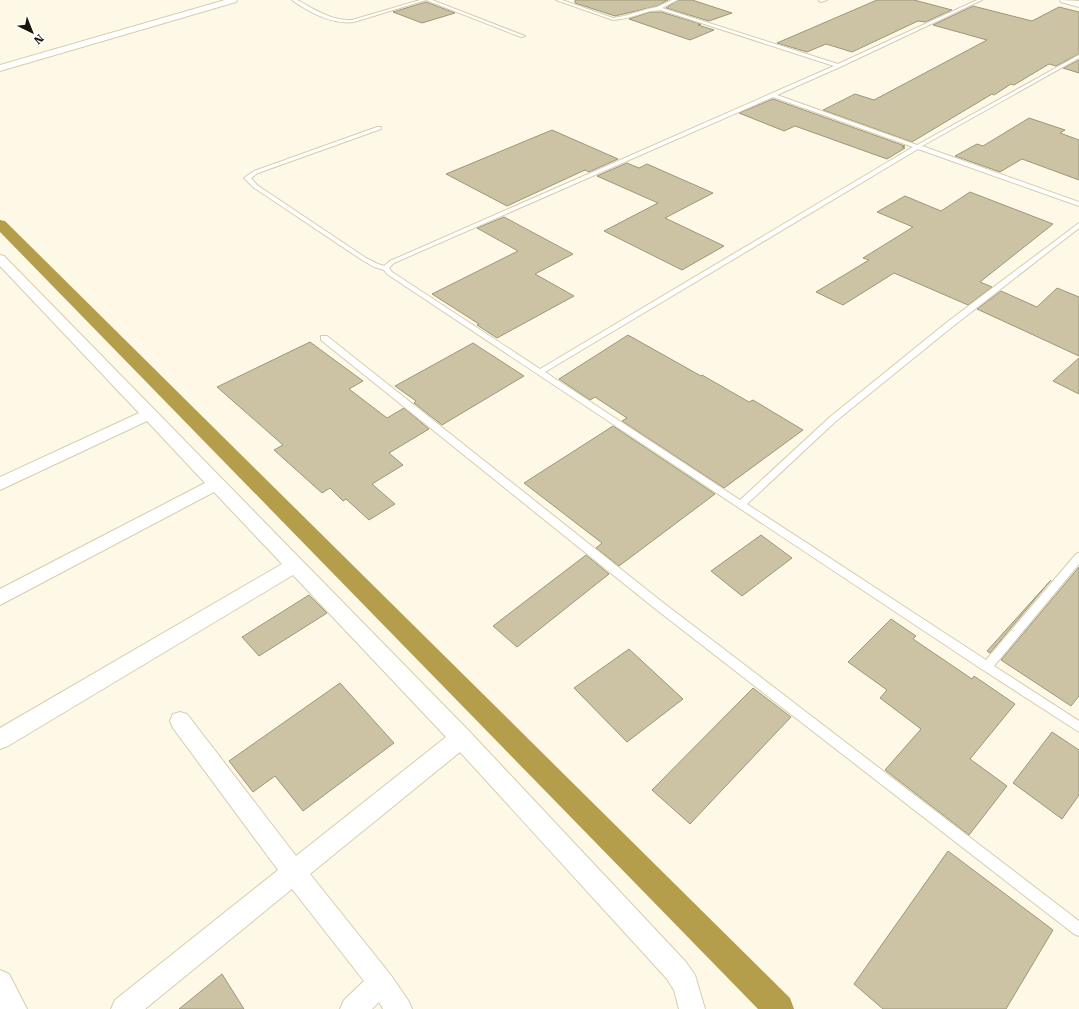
<svg xmlns="http://www.w3.org/2000/svg" width="1079" height="1009" font-family="'Roboto Serif',serif">
<style>
.lines{fill:none;stroke-linecap:round;stroke-linejoin:round}
.canal{fill:#b49e4b;fill-rule:evenodd}
.building{fill:#cbc3a3;stroke:#9e9678}
.lane-casing{stroke:#d6cdae;stroke-width:2}
.street-casing{stroke:#d6cdae;stroke-width:2}
.secondary-casing{stroke:#d6cdae;stroke-width:2}
.lane{fill:#fff;fill-rule:evenodd}
.street{fill:#fff;fill-rule:evenodd}
.secondary{fill:#fff;fill-rule:evenodd}
</style>
<rect width="100%" height="100%" fill="#fef9e6"/>
<g class="lines">
<!-- canal -->
<path class="canal" d="M0,220L5,221L790,998L794,1009H758L0,232Z"/>
</g>
<!-- building -->
<path class="building" d="M575,0H668L657,6L615,16L575,3Z
M678,0H692L732,13L709,21L666,8Z
M877,0H914L952,10L925,22L918,21L852,52L826,44L807,52L777,43Z
M426,2L455,13L422,23L393,12Z
M973,6L1032,21L1059,7L1079,12V54L1056,66L1049,64L1014,85L1011,84L994,95L992,94L912,142L823,110L855,94L874,100L987,40L933,25Z
M650,12H661L701,24L698,25L714,30L690,40L629,19Z
M1079,60V73L1063,68Z
M773,99L905,146L902,147L905,148L887,159L795,126L784,131L739,113Z
M1029,118L1065,130L1060,133L1079,140V180L1022,159L1000,172L955,156L977,144L983,146Z
M552,130L618,159L589,172L585,170L507,206L446,174Z
M627,163L639,168L647,164L713,193L665,218L724,246L682,270L604,231L658,203L597,176Z
M970,192L1053,224L980,282L992,287L968,305L894,273L843,305L816,292L869,260L863,258L913,227L877,212L905,196L941,211Z
M504,217L573,254L535,274L574,296L497,338L477,325L479,324L432,294L518,251L477,228Z
M1057,288L1079,297V356L977,309L1001,291L1037,307Z
M628,335L701,376L702,375L749,402L753,400L803,430L724,488L622,421L627,418L595,397L590,400L559,379Z
M310,342L363,381L349,389L387,418L404,408L429,429L389,453L403,465L372,484L395,504L369,520L346,499L343,501L330,488L322,493L274,450L283,445L217,387Z
M473,343L524,376L442,425L414,403L416,401L395,386Z
M1079,358V394L1053,381Z
M613,426L715,494L619,566L596,548L602,543L524,483Z
M761,535L792,558L742,596L711,571Z
M586,555L609,574L517,647L493,626Z
M1079,567V696L1071,706L1001,660Z
M1051,580L990,653L987,651Z
M309,595L327,613L259,656L242,637Z
M891,619L916,636L913,639L972,679L974,676L1015,704L970,759L1007,786L969,835L885,770L921,729L880,698L887,690L848,662Z
M629,649L683,699L627,742L574,688Z
M340,683L394,743L303,811L275,776L253,792L229,761Z
M753,688L791,717L690,824L652,790Z
M1052,732L1079,750V795L1062,819L1013,783Z
M948,851L1053,930L1006,1009H883L854,984Z
M222,974L244,1009H179Z"/>
<g class="lines">
<defs>
<path id="lane" d="M292,0H297C314,9 331,21 352,20L420,0H432L525,36L521,37L426,0L354,22C333,25 308,12 292,0Z
M556,0H562L613,18L624,16L648,9L657,7L672,0H677L662,8L838,64L977,0H982L840,67L777,95L917,145L1079,55V58L922,146L1079,202V206L918,149L545,372L740,500L830,417L946,323L1079,223V228L952,327L836,421L747,504L986,660L1076,554L1079,553V564L994,666L1079,721V732L983,670L387,274L384,270L374,267L362,260L253,187L244,178L254,171L377,127H381V129L258,173L251,178L257,185L366,258L378,264L384,266L390,261L834,66L661,10L650,11L627,18L613,20ZM773,97L913,147L540,369L392,272L389,268L394,263Z
M820,0H827L821,2L819,1Z
M321,336H327L661,601L1079,921V936L1074,934L653,607L321,340Z"/>
<path id="street" d="M225,0H237L236,2L0,71V65Z
M0,255L4,256L469,731L685,961L695,975L705,1009H679L674,990L667,979L460,752L310,874L390,974L408,1000L412,1009H383L379,1002L372,1009H340L344,1000L364,981L292,889L145,1009H111L115,1000L278,870L173,728L170,721L173,714L180,712L187,714L296,856L446,737L293,575L8,746L0,749V728L282,564L214,492L0,605V589L205,483L147,421L0,490V477L139,413L0,266Z
M0,970L9,974L27,1009H0Z"/>
<path id="secondary" d="M1060,0L1079,1V7L1061,2Z"/>
</defs>
<!-- lane casing -->
<use href="#lane" class="lane-casing"/>
<!-- street casing -->
<use href="#street" class="street-casing"/>
<!-- secondary casing -->
<use href="#secondary" class="secondary-casing"/>
<!-- lane -->
<use href="#lane" class="lane"/>
<!-- street -->
<use href="#street" class="street"/>
<!-- secondary -->
<use href="#secondary" class="secondary"/>
</g>
<!-- north arrow -->
<g transform="translate(32 32) rotate(137)" stroke="#ffffff" stroke-width="3" paint-order="stroke">
<path d="M0-3L7 15L0 10L-7 15Z" fill="#19160a"/>
<text y="-6" font-size="11" font-weight="bold" text-anchor="middle" fill="#19160a">N</text>
</g>
</svg>
